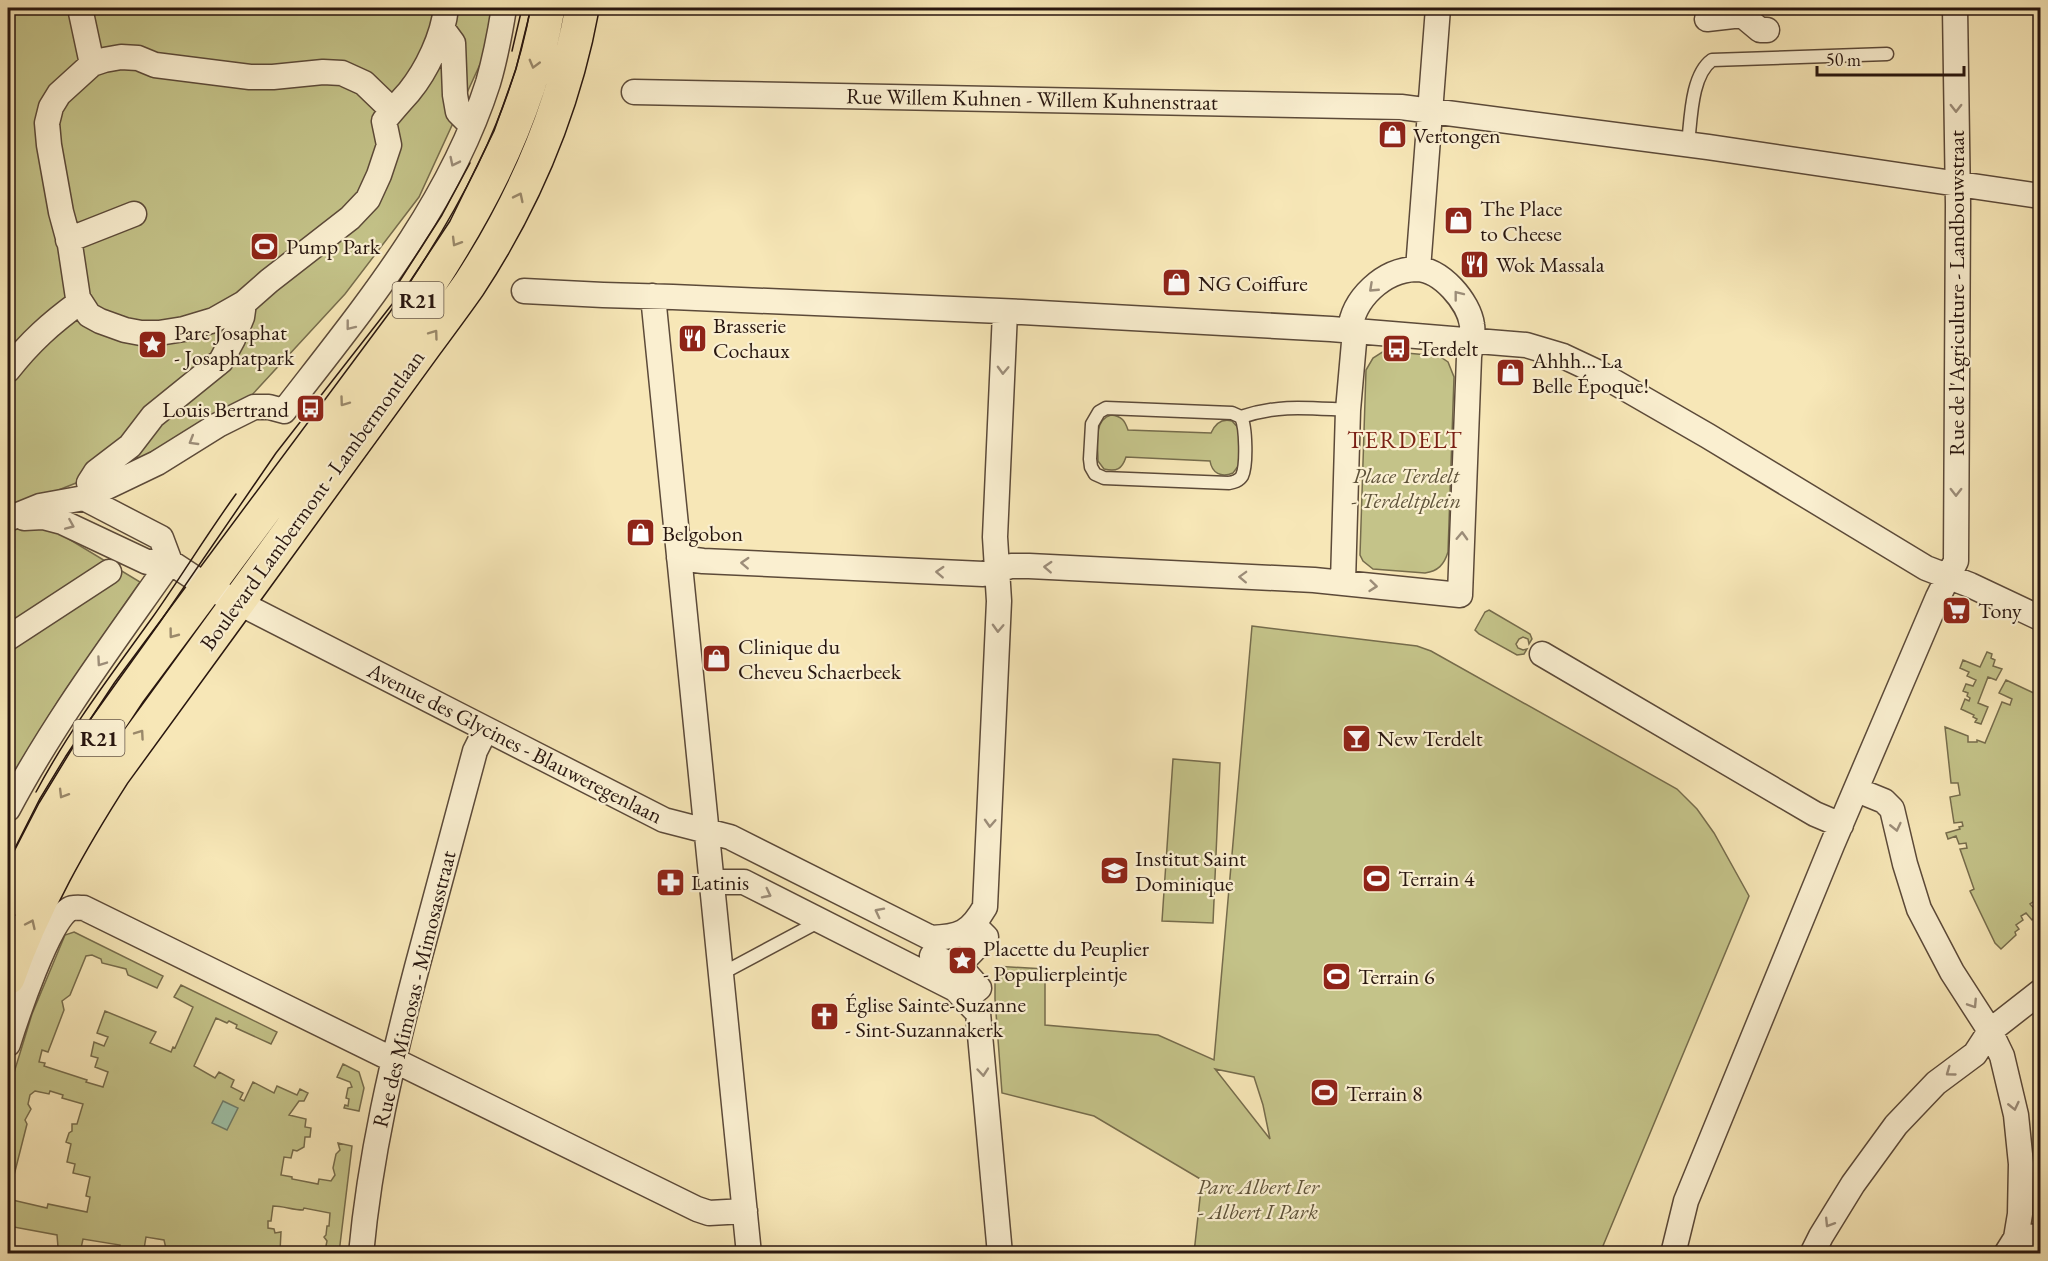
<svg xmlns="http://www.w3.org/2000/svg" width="2048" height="1261" font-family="'EB Garamond',serif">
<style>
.green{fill:#c4c389;stroke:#766c4c;stroke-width:1.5;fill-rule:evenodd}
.water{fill:#9ec1a8;stroke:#6f7d6b;stroke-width:1.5}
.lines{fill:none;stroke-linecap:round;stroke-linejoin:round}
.lane-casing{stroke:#5c4a39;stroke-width:15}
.street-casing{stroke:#5c4a39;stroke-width:27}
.primary-casing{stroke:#28160f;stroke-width:36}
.lane{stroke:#faefd0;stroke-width:12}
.street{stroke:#faefd0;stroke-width:24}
.primary{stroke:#f7e7b7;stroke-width:33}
.tram{stroke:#28160f;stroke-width:1.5}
.oneway{stroke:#9a896b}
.oneway2{stroke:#9c8d79}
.labels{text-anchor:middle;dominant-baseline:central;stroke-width:4.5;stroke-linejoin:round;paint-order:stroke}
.shield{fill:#faefd0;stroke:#675749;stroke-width:1.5}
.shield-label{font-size:21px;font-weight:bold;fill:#28160f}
.street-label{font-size:22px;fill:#28160f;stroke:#faefd0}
.poi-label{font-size:22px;fill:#28160f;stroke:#faefd0;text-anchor:start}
.park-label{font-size:22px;font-style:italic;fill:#5f533a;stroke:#faefd0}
.neighbourhood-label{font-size:24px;letter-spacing:1.5px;fill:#7a1f14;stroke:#faefd0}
</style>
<rect width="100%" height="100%" fill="#f7e7b7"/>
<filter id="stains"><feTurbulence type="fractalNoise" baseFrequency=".00333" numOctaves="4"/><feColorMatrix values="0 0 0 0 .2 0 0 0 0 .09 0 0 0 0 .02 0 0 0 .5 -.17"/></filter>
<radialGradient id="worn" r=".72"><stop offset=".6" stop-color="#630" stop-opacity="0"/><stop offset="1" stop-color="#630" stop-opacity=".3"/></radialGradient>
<!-- green -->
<path class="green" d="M8,8H493L482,60L419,197L345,294L250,397L144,456L56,491L24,512L140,582L58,701L8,783Z
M1384,351L1439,356L1448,362L1454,377L1448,552C1444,565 1438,571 1425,573L1373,569L1363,561L1360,555L1366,370L1373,358Z
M1111,415C1122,416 1125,421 1128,430L1211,433C1215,424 1221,418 1232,421L1241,431L1239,465L1233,473C1221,478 1212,473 1210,461L1126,457C1122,469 1117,472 1104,469L1098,461C1098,445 1093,420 1111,415Z
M1489,610L1530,634L1532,639L1529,644L1528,639L1523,637L1519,639L1516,644L1518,648L1523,650L1527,649L1524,654L1517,655L1479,634L1475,630L1485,612Z
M1252,626L1417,646L1431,651L1677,789L1697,809L1714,833L1749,896L1600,1253H1194L1202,1180L1094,1116L1002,1093L995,999V966L1045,969V1025L1158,1035L1214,1060ZM1215,1069L1254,1077L1263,1105L1270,1139Z
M1987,652L1992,654L1991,658L1995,660L1993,666L2002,669L1996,680L1988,677L1978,703L1988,707L1981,724L1975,722L1977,719L1973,717L1974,715L1961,709L1965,699L1969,701L1970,698L1967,696L1968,693L1963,691L1966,684L1973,686L1976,680L1967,676L1969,672L1960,668L1963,660L1980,667Z
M2006,680L2040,696V906L2038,908L2033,902L2030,904L2039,914L2032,920L2026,913L2021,916L2023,920L2016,925L2019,929L2015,932L2016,935L2001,949L1995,943L1970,891L1974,889L1960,849L1967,848L1966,843L1959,844L1956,836L1948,839L1946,833L1960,829L1959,827L1963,826L1962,822L1954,823L1950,797L1960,795L1958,783H1951L1945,727L1968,736V742H1977V740L1985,743L2002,702L2010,705L2012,699L1999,693Z
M1173,759L1220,763L1213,923L1162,921Z
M74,932L163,976L157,988L128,975L126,969L102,963L101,959L92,955L86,956L70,995L62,1001L64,1010L48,1052L42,1050L39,1062L45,1063L44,1066L87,1080L86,1082L103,1087L108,1072L95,1067L98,1058L91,1056L94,1042L104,1046L108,1037L97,1033L105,1011L156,1032L150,1043L171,1052L173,1047L175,1048L193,1007L174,997L181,985L277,1032L271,1044L236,1028L237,1025L229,1021L227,1023L216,1018L194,1066L215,1078L219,1072L234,1080L231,1087L243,1093L240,1099L244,1101L253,1082L274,1093L277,1086L297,1095L300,1089L308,1093L304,1101H299L289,1115L306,1119L305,1127L311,1128L310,1137H305L304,1147L297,1151L293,1150L291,1158L284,1157L281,1175L292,1177V1179L318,1184L319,1179L331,1181L335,1175L333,1168L336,1154L340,1150L338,1143L352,1146L339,1253H323V1248L326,1246L327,1241L324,1237L326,1235L327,1226H329L330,1213L304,1208L303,1210C292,1210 284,1206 273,1206L271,1221H268V1228L274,1229L275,1233L281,1232L280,1251H276V1253H167L164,1240L146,1237L144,1249L148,1250L147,1253H119L120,1245L83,1239L80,1253H56L58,1247L57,1235L8,1226V1092L32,1014L65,935ZM35,1091L49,1094L50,1091L63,1095L62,1098L83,1104L77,1124H72V1131L69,1133L66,1142L71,1144L67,1162L75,1164L73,1173L90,1177L86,1196L90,1197L87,1212L48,1204L47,1208L8,1199L27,1124L25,1120L31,1109L28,1104L30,1095Z
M343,1064L359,1072L364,1088L359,1111L344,1108L345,1105L348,1106L349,1099L346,1098L348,1088L352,1087L350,1082L337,1077Z"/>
<!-- water -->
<path class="water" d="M223,1101L238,1108L227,1130L212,1123Z"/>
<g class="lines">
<defs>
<path id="lane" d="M1688,144C1691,119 1691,75 1712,60L1887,54
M1241,417C1246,427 1247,465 1242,476C1239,481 1234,482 1229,483L1104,478L1095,474L1091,467L1090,459L1092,424L1099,412L1106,408L1232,413L1241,417C1281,404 1307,408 1348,410
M721,974L820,921"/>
<path id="street" d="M80,8L92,64
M1707,19L1742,15L1760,30H1767
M442,28L453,43L455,95L458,112L471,125
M634,92L1401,107L1708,147L2040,196
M392,110L364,83L342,73L323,72L273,77H250L155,65L138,58L121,57L104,60L92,64L59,94L51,107L47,123L49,145L61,212L70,245L78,298L89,315L100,321L125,330L141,333H159L184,329L214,320L244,303L269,281L350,218L368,199L379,175L389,145L384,121C392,111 400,102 409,92C427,70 443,36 446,8
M68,240L134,214
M1418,269L1438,8
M524,291L603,295L673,297L1022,312L1331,329L1526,345L1563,356L1597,372L1708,436L1926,568L1970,585L2040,618
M653,296L749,1254
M8,370C30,342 51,323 80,302
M89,483L96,472L130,446L153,416L221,361L233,339L242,317L244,303
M84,498L161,538L170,562
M24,518L43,517L62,522L147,562H170
M8,519L40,506L84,498L157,463L218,425L254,407H269L284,411C362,310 448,208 488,83C495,59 500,33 504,8
M679,558L703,561L983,574L1011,566H1029L1314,580L1460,595L1469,357C1470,347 1474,335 1472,325C1469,302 1441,269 1416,269C1383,270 1353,299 1350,330
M170,562L208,587L664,820L730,837L931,938C960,937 970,933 985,907L999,601L995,537L1005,312
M1343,582L1348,410L1355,331
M8,638L109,572
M1542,654L1815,814L1841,825
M1857,790L1884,801L1892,809L1905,864L1919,909L1952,972L1990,1031L2002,1056L2016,1115L2021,1164L2020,1214L2016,1238L2006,1254
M8,809C54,722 114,642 170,562
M711,882H744L955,989L978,1013L1000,1254
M932,956L962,969L979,988L973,993
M962,969L966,958L986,937L979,930
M8,1044C15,1022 50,916 70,909C73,907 80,908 84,908L697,1209L709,1213L745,1211
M2016,1238L2040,1236
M361,1254C370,1156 392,1062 417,967C436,895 455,823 475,751L486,729
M1673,1254L1686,1201L1832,845L1938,597L1956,561L1958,205L1955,8
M1812,1254L1821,1236L1853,1184L1896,1125L1936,1083L1975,1054L1990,1031L2040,992"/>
<path id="primary" d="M8,900L55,807L80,766L129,692L404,322C470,226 528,124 548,8
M8,978C33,906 72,838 113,774L426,344C440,325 455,305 469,285C524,201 564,106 582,8"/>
</defs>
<!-- lane casing -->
<use href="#lane" class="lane-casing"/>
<!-- street casing -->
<use href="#street" class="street-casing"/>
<!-- primary casing -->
<use href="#primary" class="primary-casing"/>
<!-- lane -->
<use href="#lane" class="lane"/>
<!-- street -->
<use href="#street" class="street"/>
<!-- primary -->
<use href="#primary" class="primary"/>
<!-- tram -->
<path class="tram" d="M512,51L522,8
M399,282L442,215L470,163
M36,792C69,730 111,675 152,618C181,577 207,534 236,494
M8,863L39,803L89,721L160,622L276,453L411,280L450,221L494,131L516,69L531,8"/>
</g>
<!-- one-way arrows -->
<defs><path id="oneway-chevron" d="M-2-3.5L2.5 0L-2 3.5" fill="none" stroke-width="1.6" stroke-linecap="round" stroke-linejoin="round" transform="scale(1.5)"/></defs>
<g class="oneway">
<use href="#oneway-chevron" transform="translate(534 64) rotate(105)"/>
<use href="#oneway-chevron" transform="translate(519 197) rotate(-64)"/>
<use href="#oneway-chevron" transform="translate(456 242) rotate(121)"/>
<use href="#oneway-chevron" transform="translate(434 334) rotate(-54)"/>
<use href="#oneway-chevron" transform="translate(344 402) rotate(126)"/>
<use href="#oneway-chevron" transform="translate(173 634) rotate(127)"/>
<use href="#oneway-chevron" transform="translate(140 734) rotate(-55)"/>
<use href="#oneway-chevron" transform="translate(63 794) rotate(121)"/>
<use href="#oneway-chevron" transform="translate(31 924) rotate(-65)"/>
</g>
<g class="oneway2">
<use href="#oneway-chevron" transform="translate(1956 108) rotate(90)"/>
<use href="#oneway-chevron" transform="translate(454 162) rotate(116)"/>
<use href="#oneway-chevron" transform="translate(1373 288) rotate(137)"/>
<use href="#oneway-chevron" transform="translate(1458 295) rotate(-128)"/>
<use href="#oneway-chevron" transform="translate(350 326) rotate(128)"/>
<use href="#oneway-chevron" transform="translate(1003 370) rotate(92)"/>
<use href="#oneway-chevron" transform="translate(193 441) rotate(149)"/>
<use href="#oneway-chevron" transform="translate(1956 492) rotate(90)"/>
<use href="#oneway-chevron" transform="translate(70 525) rotate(23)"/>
<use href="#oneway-chevron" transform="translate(1462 536) rotate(-88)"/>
<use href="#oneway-chevron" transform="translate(745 563) rotate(-177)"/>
<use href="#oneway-chevron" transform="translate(1048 567) rotate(-177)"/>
<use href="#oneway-chevron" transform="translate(940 572) rotate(-177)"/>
<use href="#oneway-chevron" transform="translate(1243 577) rotate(-178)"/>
<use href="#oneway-chevron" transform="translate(1373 586) rotate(6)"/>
<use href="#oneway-chevron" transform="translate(998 628) rotate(92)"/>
<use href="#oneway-chevron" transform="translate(101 662) rotate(125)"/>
<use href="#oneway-chevron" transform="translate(990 823) rotate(93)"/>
<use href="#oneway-chevron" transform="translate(1896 827) rotate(77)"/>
<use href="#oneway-chevron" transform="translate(767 894) rotate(27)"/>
<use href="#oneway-chevron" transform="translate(879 912) rotate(-153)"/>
<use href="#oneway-chevron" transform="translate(1973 1004) rotate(57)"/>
<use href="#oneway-chevron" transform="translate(983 1072) rotate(85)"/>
<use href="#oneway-chevron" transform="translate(1950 1072) rotate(144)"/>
<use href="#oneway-chevron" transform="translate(2014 1106) rotate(77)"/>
<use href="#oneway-chevron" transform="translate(1829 1223) rotate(122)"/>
</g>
<!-- icons -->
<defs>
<symbol id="shop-square" viewBox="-11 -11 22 22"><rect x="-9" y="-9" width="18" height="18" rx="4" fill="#8f2418" stroke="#faefd0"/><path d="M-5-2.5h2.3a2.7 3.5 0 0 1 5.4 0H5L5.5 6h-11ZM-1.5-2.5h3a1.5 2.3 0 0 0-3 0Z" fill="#fff"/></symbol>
<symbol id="stadium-square" viewBox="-11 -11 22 22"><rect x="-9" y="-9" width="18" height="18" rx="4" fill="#8f2418" stroke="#faefd0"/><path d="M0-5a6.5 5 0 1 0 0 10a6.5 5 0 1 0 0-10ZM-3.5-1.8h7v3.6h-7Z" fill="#fff"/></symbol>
<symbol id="restaurant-square" viewBox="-11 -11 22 22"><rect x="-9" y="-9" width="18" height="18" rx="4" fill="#8f2418" stroke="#faefd0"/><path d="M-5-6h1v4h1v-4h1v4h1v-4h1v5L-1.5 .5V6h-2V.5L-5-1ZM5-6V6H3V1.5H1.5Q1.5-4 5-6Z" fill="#fff"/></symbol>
<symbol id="sight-square" viewBox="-11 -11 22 22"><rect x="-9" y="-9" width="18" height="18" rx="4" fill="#8f2418" stroke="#faefd0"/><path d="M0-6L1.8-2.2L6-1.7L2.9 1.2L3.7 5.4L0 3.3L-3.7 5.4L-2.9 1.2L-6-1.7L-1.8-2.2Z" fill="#fff"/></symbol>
<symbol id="bus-square" viewBox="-11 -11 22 22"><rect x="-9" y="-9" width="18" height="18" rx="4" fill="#8f2418" stroke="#faefd0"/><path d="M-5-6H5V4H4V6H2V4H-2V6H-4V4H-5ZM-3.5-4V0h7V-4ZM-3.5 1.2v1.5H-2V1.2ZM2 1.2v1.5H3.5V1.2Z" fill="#fff"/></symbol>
<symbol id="supermarket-square" viewBox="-11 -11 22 22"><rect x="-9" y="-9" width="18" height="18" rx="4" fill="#8f2418" stroke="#faefd0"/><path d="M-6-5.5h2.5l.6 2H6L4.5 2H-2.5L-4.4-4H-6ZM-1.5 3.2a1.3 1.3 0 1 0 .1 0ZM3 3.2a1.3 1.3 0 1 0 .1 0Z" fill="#fff"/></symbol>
<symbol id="bar-square" viewBox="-11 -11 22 22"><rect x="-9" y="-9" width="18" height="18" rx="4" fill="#8f2418" stroke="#faefd0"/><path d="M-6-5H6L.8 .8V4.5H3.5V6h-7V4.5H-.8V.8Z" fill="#fff"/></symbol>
<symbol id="school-square" viewBox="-11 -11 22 22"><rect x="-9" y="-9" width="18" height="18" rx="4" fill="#8f2418" stroke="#faefd0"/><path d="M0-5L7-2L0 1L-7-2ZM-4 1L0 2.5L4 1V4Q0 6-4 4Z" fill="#fff"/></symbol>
<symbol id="pharmacy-square" viewBox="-11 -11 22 22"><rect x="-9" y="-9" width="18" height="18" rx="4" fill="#8f2418" stroke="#faefd0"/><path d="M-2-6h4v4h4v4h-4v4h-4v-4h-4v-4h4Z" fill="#fff"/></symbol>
<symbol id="church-square" viewBox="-11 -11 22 22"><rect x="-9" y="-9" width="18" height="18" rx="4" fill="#8f2418" stroke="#faefd0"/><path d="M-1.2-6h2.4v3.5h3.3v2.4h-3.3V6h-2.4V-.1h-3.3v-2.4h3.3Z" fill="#fff"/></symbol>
</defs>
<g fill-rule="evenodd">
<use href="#shop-square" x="1376" y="118" width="33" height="33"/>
<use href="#shop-square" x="1442" y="204" width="33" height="33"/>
<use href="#stadium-square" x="248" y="230" width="33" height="33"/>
<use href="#restaurant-square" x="1458" y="248" width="33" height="33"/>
<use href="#shop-square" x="1160" y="266" width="33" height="33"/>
<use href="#restaurant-square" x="676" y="322" width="33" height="33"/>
<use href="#sight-square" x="136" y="328" width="33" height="33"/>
<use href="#bus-square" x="1380" y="332" width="33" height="33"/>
<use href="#shop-square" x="1494" y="356" width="33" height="33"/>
<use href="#bus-square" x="294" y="392" width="33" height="33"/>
<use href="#shop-square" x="624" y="516" width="33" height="33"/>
<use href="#supermarket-square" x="1940" y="594" width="33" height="33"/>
<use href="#shop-square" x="700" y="642" width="33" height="33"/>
<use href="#bar-square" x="1340" y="722" width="33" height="33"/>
<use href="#school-square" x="1098" y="854" width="33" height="33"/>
<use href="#stadium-square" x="1360" y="862" width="33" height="33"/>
<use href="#pharmacy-square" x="654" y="866" width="33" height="33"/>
<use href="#sight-square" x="946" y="944" width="33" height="33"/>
<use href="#stadium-square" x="1320" y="960" width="33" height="33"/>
<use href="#church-square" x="808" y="1000" width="33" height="33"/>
<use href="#stadium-square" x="1308" y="1076" width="33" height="33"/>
</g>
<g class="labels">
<!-- shield labels -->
<g class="shield">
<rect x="392.5" y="282" width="51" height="36" rx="4.5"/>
<rect x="73.5" y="720" width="51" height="36" rx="4.5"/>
</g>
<g class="shield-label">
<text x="418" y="300">R21</text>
<text x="99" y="738">R21</text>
</g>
<!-- street labels -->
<g class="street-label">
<text transform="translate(1032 99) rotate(1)">Rue Willem Kuhnen - Willem Kuhnenstraat</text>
<text transform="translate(1956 293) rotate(-90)">Rue de l'Agriculture - Landbouwstraat</text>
<text transform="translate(312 500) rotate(-54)">Boulevard Lambermont - Lambermontlaan</text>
<text transform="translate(515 743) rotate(27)">Avenue des Glycines - Blauweregenlaan</text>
<text transform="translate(414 989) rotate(-76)">Rue des Mimosas - Mimosasstraat</text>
</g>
<!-- poi labels -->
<g class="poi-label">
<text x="1413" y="135">Vertongen</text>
<text x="1480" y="208">The Place<tspan x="1480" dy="25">to Cheese</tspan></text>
<text x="286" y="246">Pump Park</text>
<text x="1496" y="264">Wok Massala</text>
<text x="1198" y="283">NG Coiffure</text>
<text x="713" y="325">Brasserie<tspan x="713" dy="25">Cochaux</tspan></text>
<text x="174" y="332">Parc Josaphat<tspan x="174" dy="25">- Josaphatpark</tspan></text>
<text x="1418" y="348">Terdelt</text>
<text x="1532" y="360">Ahhh... La<tspan x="1532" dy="25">Belle Époque!</tspan></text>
<text x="289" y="409" text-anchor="end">Louis Bertrand</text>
<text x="662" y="533">Belgobon</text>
<text x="1978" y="610">Tony</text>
<text x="738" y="646">Clinique du<tspan x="738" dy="25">Cheveu Schaerbeek</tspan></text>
<text x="1377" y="738">New Terdelt</text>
<text x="1135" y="858">Institut Saint<tspan x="1135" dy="25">Dominique</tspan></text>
<text x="1398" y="878">Terrain 4</text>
<text x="691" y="882">Latinis</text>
<text x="983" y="948">Placette du Peuplier<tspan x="983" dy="25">- Populierpleintje</tspan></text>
<text x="1358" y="976">Terrain 6</text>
<text x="845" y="1004">Église Sainte-Suzanne<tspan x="845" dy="25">- Sint-Suzannakerk</tspan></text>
<text x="1346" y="1093">Terrain 8</text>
</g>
<!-- park labels -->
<g class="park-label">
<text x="1406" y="475">Place Terdelt<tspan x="1406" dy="25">- Terdeltplein</tspan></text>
<text x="1258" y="1186">Parc Albert Ier<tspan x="1258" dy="25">- Albert I Park</tspan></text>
</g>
<!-- neighbourhood labels -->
<g class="neighbourhood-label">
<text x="1405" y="439">TERDELT</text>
</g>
</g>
<!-- margin -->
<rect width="2048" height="1261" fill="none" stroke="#f7e7b7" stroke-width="30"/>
<rect x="9" y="9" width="2030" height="1243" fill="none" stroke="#28160f" stroke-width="3"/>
<rect x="15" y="15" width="2018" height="1231" fill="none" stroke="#28160f" stroke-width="1.5"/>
<!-- scale -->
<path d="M1817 66v9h147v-9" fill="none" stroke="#28160f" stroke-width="3"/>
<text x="1826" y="66" font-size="18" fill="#28160f" stroke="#faefd0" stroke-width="4.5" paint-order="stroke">50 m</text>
<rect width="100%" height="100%" filter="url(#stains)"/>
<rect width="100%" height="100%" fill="url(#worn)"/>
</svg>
